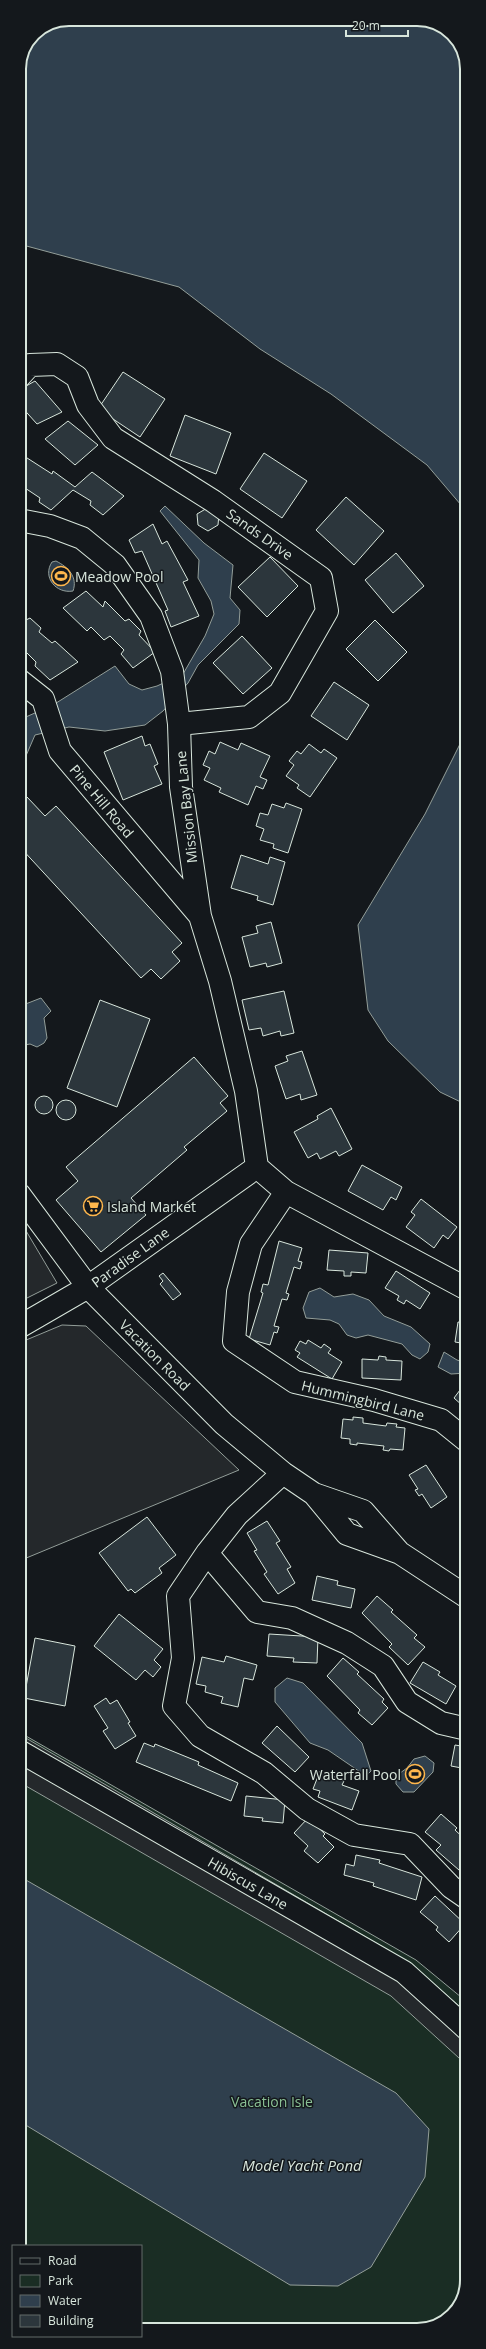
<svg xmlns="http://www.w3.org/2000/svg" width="486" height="2349" font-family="'Open Sans',sans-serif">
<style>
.green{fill:#1a2d24;stroke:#939e99}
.parking{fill:#24282b;stroke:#939e99}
.water{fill:#2f3f4d;stroke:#939e99}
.building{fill:#2c363c;stroke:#d8e6dc}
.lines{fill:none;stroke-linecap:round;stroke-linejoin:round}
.minor-casing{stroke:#d8e6dc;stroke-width:24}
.minor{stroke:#14181c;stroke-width:22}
.labels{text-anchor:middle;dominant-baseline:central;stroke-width:3;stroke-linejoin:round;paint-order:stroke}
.street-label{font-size:14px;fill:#d8e6dc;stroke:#14181c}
.poi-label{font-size:14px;fill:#d8e6dc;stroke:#14181c;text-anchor:start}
.park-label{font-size:14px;fill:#8ac095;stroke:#14181c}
.water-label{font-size:15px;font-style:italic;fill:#d8e6dc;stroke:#14181c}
.rim{fill:none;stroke:#d8e6dc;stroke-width:2}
</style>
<rect width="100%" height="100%" fill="#14181c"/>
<!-- green -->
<path class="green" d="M19,1732L416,1960L467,2002V2280L455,2313L423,2330H141V2246H19Z"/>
<!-- parking -->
<path class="parking" d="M19,1219L57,1283L19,1302Z
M62,1325L86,1326L239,1470L19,1561V1343Z
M19,1734L410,1963L467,2013V2046L459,2058L391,1996L19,1782Z"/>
<!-- water -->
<path class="water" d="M69,19H423L452,34L467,63V512L427,465L331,394L260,349L179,287L19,244V69L34,34Z
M165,506L204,543L233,565L230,598L240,610L239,624L198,665L188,683L163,711L145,725L105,731L69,727L35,735L19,772V720L53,705L115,666L129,684L142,690L157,686L183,674L205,636L214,614L211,601L198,578L199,560L160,511Z
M56,561C68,567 78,577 73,591C56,594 42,577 52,562Z
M467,730V1105L440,1092L388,1041L368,1010L358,925L425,814Z
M41,998L51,1011L44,1018L47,1038L44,1043L37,1047L30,1044L19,1046V1003L23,1005Z
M320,1288L334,1297L353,1294L369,1300L384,1316L411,1327L430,1344L428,1352L420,1359L412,1355L402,1344L368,1335L356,1338L347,1335L339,1324L330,1320L306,1318L303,1308L309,1292Z
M444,1352L457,1360L467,1363V1373L451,1374L438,1367Z
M287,1678L303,1683L362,1743L371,1771L366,1776L328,1750L310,1743L275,1702V1688Z
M425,1756L434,1763L433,1772L414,1792H403L396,1784V1776L407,1768L414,1759Z
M19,1876L396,2093L429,2129L425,2177L371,2267L338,2286L290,2285L19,2121Z"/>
<!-- building -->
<path class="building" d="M123,372L165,399L140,437L98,409Z
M35,381L62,412L37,424L19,404V390Z
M185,415L231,433L216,474L170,456Z
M68,421L98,445L75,465L45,439Z
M19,449L25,453L24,456L52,474L53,471L75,487L92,472L124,496L103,515L90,505L91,501L73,490L51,510L39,502L40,498L19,484Z
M264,453L307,481L282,518L240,489Z
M346,497L384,531L354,565L316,530Z
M209,507L219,514L218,525L208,531L198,525L197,514Z
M153,524L162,544L167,541L188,580L183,582L199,616L171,627L165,611L168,610L142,551L135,553L129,540Z
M396,553L424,586L393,613L365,580Z
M270,557L298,586L267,617L238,587Z
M86,591L103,607L105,601L125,621L129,619L141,631L139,635L155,652L133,668L121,654L124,650L110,636L104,640L91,627L87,631L63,608Z
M19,614L26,620L30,618L41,628L39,632L52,643L55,641L78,662L50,680L35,666L36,662L24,650L26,647L19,641Z
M375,620L407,652L378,681L346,649Z
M242,636L272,668L243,694L213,663Z
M334,682L369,705L347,740L311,716Z
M142,736L145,746L150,744L158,764L154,766L162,784L123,800L104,752Z
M220,742L238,750L241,743L270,756L260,777L267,780L263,789L256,786L248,805L219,792L221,788L204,780L210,768L203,765L209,751L215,754Z
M309,744L321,753L324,749L337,758L310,797L297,788L299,785L286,776L294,765L289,761L297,751L301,754Z
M27,797L45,816L56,806L182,943L172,952L180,961L161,979L151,969L141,978L19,846V839L24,834L19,829V805Z
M286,803L302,809L288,853L273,848L274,844L260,840L264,829L256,826L260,813L268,815L272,804L284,808Z
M241,855L268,864L270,857L285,862L273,905L257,900L258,896L231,888Z
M271,922L282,963L267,967L266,963L250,967L242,937L258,933L256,926Z
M284,991L294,1033L281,1036L280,1031L263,1036L261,1028L249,1030L242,1000Z
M100,1000L150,1019L117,1107L67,1088Z
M302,1051L317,1095L301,1100L300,1094L286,1099L275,1066L288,1061L286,1056Z
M194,1057L228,1096L220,1103L227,1111L184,1147L187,1150L131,1198L146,1215L101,1252L56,1200L78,1181L66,1167Z
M35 1105a9 9 0 1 1 18 0a9 9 0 1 1-18 0Z
M56 1110a10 10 0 1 1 20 0a10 10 0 1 1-20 0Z
M331,1108L352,1149L339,1156L336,1151L320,1159L317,1153L308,1158L294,1132L318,1119L317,1116Z
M362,1165L402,1187L396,1200L391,1197L383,1210L348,1191Z
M421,1199L457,1227L448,1239L443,1235L434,1248L406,1227L415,1215L411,1212Z
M279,1241L302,1248L298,1261L302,1262L300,1269L294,1267L286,1293L289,1294L287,1300L282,1299L274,1326L279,1327L277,1333L274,1332L270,1345L249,1339L263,1293L261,1292L263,1284L268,1285Z
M329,1250L368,1253L366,1273L351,1272V1276H344V1271L327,1270Z
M396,1271L430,1293L420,1309L406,1300L404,1304L397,1300L399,1296L385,1288Z
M163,1273L181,1294L173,1300L160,1284L163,1281L159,1276Z
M458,1322L467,1323V1344L455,1342Z
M308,1340L321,1348L324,1344L331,1349L328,1353L342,1362L332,1379L297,1357L300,1353L295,1350L300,1341L306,1344Z
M379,1356L386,1357V1360L402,1361L401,1380L362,1378V1359L378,1360Z
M466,1382L467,1383V1415L460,1410L463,1406L454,1398Z
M353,1417L363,1418V1423L386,1426L387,1423L397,1424L396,1427L405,1428L403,1450L390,1449L389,1451L383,1450L384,1446L357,1443V1445L350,1444V1439L341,1438L343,1419L353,1420Z
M426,1465L447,1497L431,1508L422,1494L419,1496L415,1490L418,1489L409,1475Z
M147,1517L176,1555L159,1568L162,1573L135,1593L131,1589L128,1591L99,1553Z
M267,1521L280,1541L276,1543L291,1567L287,1569L295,1583L278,1594L264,1574L267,1572L254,1551L257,1550L247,1533Z
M317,1576L338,1581L337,1585L355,1589L351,1608L312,1600Z
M377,1596L393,1610L391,1612L417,1635L414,1638L425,1647L408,1665L389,1647L392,1644L362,1613Z
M119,1614L163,1649L154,1660L161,1667L153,1677L145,1670L136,1680L94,1646Z
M269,1634L318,1637L317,1663L293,1662L294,1658L267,1656Z
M35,1638L75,1646L65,1706L24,1698Z
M226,1656L257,1665L253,1680L244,1678L238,1707L221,1703L223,1697L205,1692L206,1686L196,1684L202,1657L224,1662Z
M343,1658L359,1672L357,1674L384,1699L382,1702L388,1708L372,1725L358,1713L360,1710L327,1676Z
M423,1662L440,1672L438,1675L456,1686L446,1704L410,1683Z
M106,1698L110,1704L117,1700L130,1722L128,1723L136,1736L115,1749L103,1731L108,1728L94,1706Z
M277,1726L309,1757L295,1772L262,1743Z
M144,1743L154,1747L155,1744L199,1762L198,1765L238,1783L231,1801L136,1762Z
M455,1745L467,1747V1769L451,1766Z
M320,1771L344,1781L342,1785L359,1791L352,1810L318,1797L320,1791L313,1789Z
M246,1796L285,1800L283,1823L262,1821L263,1818L244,1816Z
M441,1814L457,1828L455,1830L467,1841V1877L436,1850L441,1845L425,1832Z
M308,1818L325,1834L323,1836L334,1847L318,1863L304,1851L308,1846L294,1833Z
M356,1855L380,1860L379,1863L422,1877L416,1900L373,1886L374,1883L344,1875L346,1864L354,1866Z
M435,1896L465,1924L449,1942L436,1930L438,1927L420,1912Z"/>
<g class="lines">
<defs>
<path id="minor" d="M19,377L30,365L57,364L77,377L88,405L113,438L213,501L321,578L327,611L280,693L249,717L179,724
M19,520L50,526L82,538L115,565L151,616L172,671L179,724L181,787L200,916L220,981L246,1091L257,1167
M19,680L43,699L60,751L200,916
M257,1167L286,1192L467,1289
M286,1192L251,1244L238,1292L234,1341L295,1382L374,1400L441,1420L467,1441
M19,1194L88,1287L224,1424L283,1473L314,1494L347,1534L400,1553L467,1597
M19,1327L88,1287L257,1167
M283,1473L237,1515L207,1553L178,1596L183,1658L174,1706L200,1736L264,1773L307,1809L354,1835L410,1844L451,1887L467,1898
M314,1494L363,1511L398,1551
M207,1553L257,1612L292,1618L347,1643L383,1666L407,1702L441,1723L467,1729
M19,1751L404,1972L467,2029"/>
</defs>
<!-- minor casing -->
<use href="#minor" class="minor-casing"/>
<!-- minor -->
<use href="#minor" class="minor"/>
</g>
<!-- icons -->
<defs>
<symbol id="stadium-ring" viewBox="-11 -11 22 22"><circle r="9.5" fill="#14181c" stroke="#ffb74d" stroke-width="1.5"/><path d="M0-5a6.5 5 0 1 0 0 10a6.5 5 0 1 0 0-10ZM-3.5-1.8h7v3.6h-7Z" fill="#ffb74d"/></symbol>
<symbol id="supermarket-ring" viewBox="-11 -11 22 22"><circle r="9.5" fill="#14181c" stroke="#ffb74d" stroke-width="1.5"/><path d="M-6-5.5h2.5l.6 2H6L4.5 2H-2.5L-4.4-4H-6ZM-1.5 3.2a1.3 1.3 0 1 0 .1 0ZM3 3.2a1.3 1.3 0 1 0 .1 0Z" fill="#ffb74d"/></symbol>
</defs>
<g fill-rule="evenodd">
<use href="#stadium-ring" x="50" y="565" width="22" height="22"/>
<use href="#supermarket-ring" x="82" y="1195" width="22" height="22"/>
<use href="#stadium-ring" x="404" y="1763" width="22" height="22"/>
</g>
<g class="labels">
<!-- street labels -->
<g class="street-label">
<text transform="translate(260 534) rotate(35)">Sands Drive</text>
<text transform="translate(102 801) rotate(50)">Pine Hill Road</text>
<text transform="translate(186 807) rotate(-96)">Mission Bay Lane</text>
<text transform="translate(130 1257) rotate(-36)">Paradise Lane</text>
<text transform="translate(155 1355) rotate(45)">Vacation Road</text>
<text transform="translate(363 1400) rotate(14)">Hummingbird Lane</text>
<text transform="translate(248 1883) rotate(30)">Hibiscus Lane</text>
</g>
<!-- poi labels -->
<g class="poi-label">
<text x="75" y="576">Meadow Pool</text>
<text x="107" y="1206">Island Market</text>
<text x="401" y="1774" text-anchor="end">Waterfall Pool</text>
</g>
<!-- park labels -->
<g class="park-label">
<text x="272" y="2101">Vacation Isle</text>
</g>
<!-- water labels -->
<g class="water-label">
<text x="302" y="2165">Model Yacht Pond</text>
</g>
</g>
<!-- crop -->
<path d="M0 0H486V2349H0ZM69 26H417A43 43 0 0 1 460 69V2280A43 43 0 0 1 417 2323H69A43 43 0 0 1 26 2280V69A43 43 0 0 1 69 26Z" fill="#14181c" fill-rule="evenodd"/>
<path class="rim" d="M69 26H417A43 43 0 0 1 460 69V2280A43 43 0 0 1 417 2323H69A43 43 0 0 1 26 2280V69A43 43 0 0 1 69 26Z"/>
<!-- legend -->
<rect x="12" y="2245" width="130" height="92" fill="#14181c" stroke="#626a69"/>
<rect x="20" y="2258" width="20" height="6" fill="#14181c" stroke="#626a69"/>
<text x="48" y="2265" font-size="12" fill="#d8e6dc">Road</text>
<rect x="20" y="2275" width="20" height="12" fill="#1a2d24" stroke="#626a69"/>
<text x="48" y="2285" font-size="12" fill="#d8e6dc">Park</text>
<rect x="20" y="2295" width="20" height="12" fill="#2f3f4d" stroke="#626a69"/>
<text x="48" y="2305" font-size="12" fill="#d8e6dc">Water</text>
<rect x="20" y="2315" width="20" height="12" fill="#2c363c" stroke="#626a69"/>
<text x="48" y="2325" font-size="12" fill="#d8e6dc">Building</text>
<!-- scale -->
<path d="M346 30v6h62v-6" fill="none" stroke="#d8e6dc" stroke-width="2"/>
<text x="352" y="30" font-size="12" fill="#d8e6dc" stroke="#14181c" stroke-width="3" paint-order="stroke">20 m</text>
</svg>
